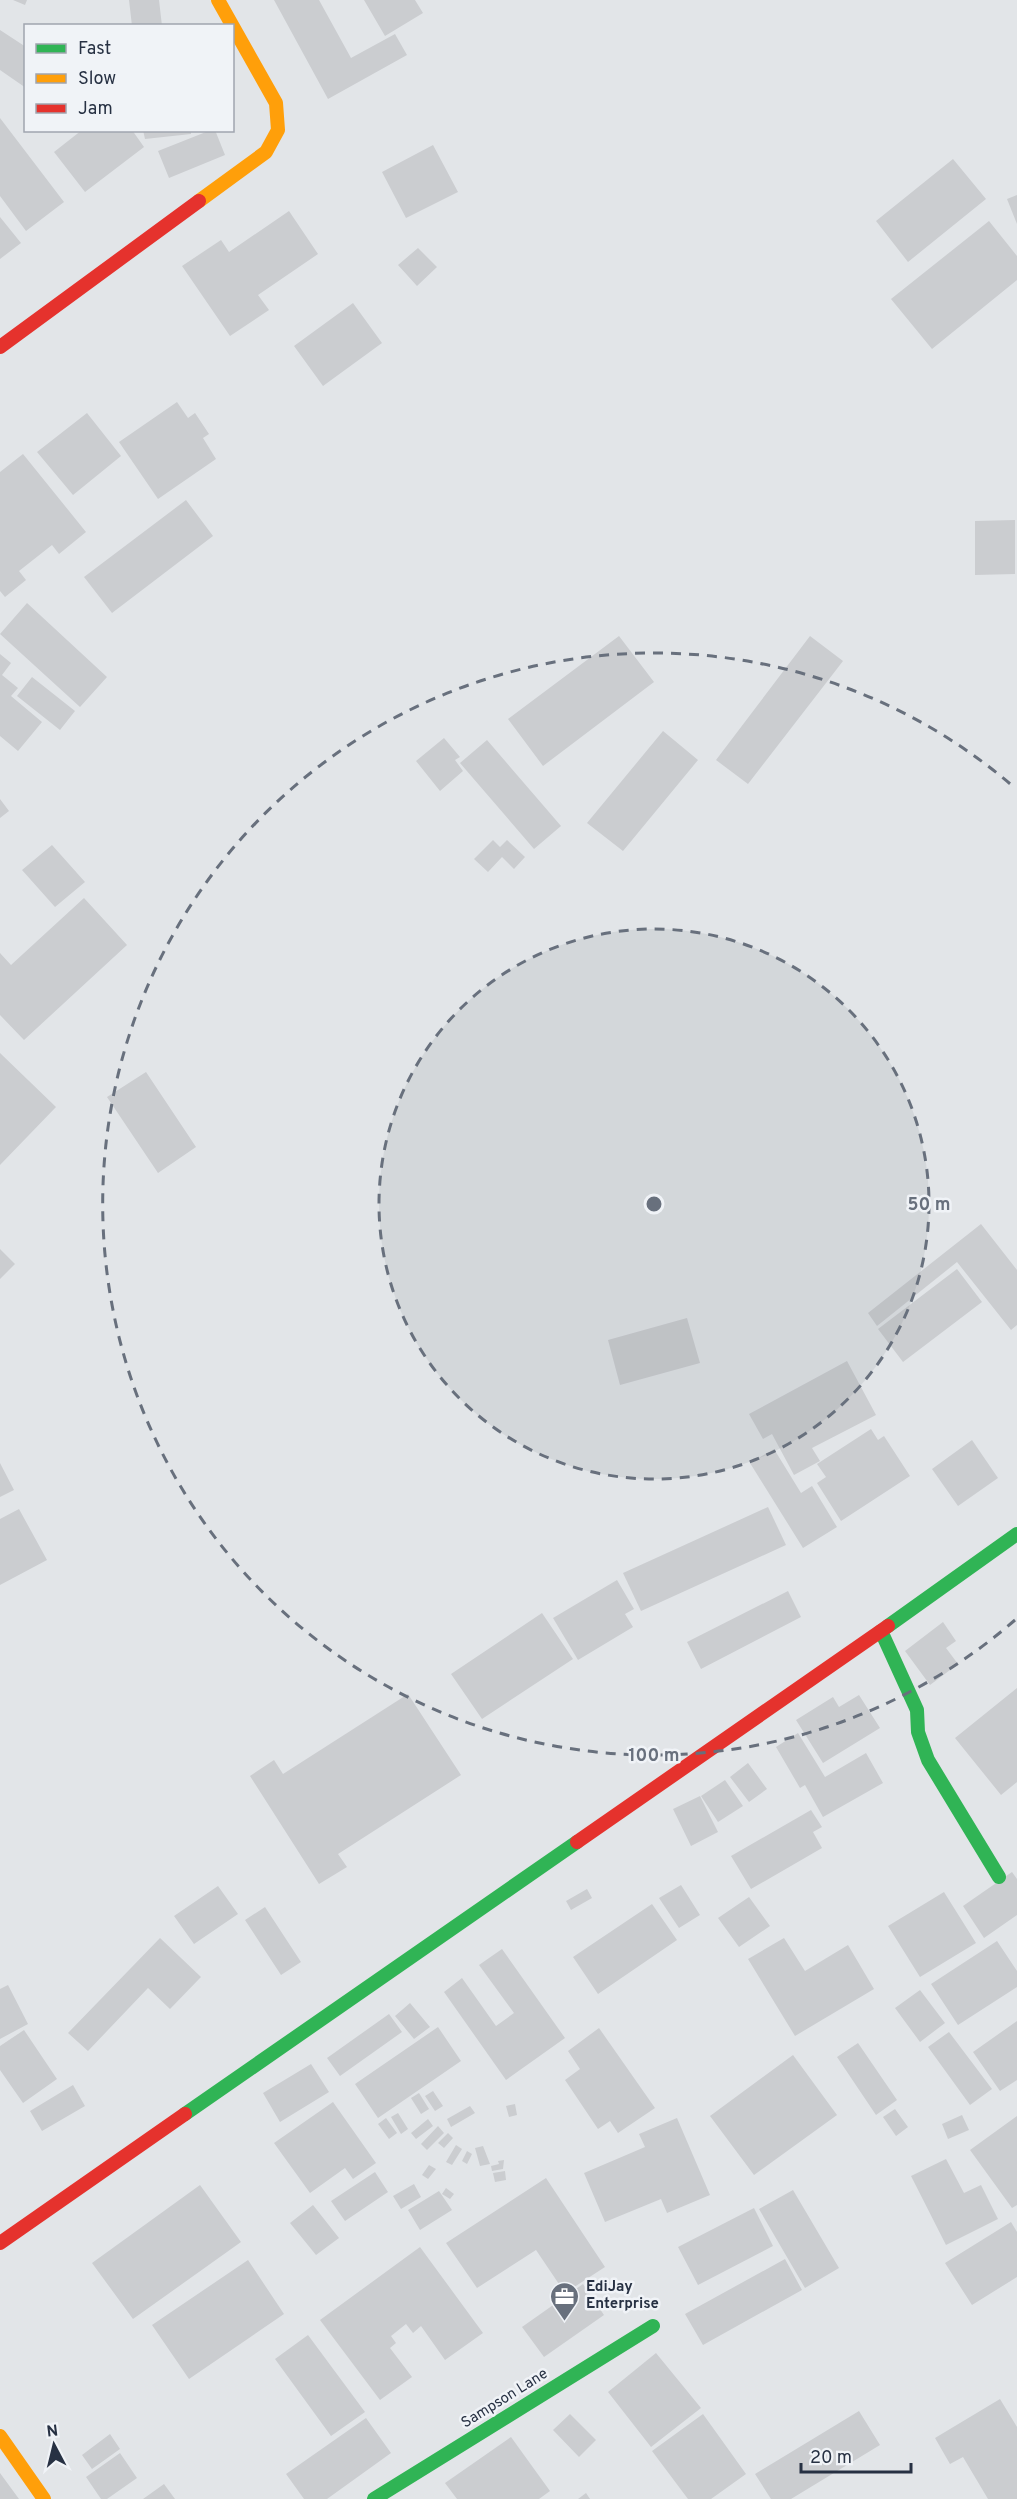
<svg xmlns="http://www.w3.org/2000/svg" width="1017" height="2499" font-family="Overpass,sans-serif">
<style>
.building{fill:#cbcdd0}
.lines{fill:none;stroke-linecap:round;stroke-linejoin:round}
.fast{stroke:#30b455;stroke-width:14}
.slow{stroke:#ff9f0a;stroke-width:14}
.jam{stroke:#e5322d;stroke-width:14}
.ring{fill:none;stroke:#68707d;stroke-width:3;stroke-dasharray:10 8}
.labels{text-anchor:middle;dominant-baseline:central;stroke-width:5;stroke-linejoin:round;paint-order:stroke}
.poi-label{font-size:15px;font-weight:bold;fill:#273143;stroke:#f0f3f7;text-anchor:start}
.street-label{font-size:15px;fill:#273143;stroke:#f0f3f7}
.centre{fill:#68707d;stroke:#f0f3f7;stroke-width:3}
.ring-label{font-size:18px;text-anchor:middle;font-weight:bold;fill:#68707d;stroke:#f0f3f7;stroke-width:5;stroke-linejoin:round;paint-order:stroke}
</style>
<rect width="100%" height="100%" fill="#e2e5e8"/>
<!-- building -->
<path class="building" d="M13,0H27L25,5Z
M129,0H159L162,26H132Z
M274,0H319L351,58L395,34L407,55L328,99Z
M364,0H415L423,13L385,36Z
M0,30L26,47V88L0,70Z
M0,118L64,202L26,231L0,196Z
M82,130H132L144,147L85,192L54,152Z
M143,130H191V134L145,139Z
M211,130H215L225,155L169,178L158,151Z
M433,145L458,192L406,218L382,172Z
M953,159L986,199L908,262L876,221Z
M1017,195V224L1007,199Z
M289,211L318,254L258,295L269,310L230,336L182,266L221,240L229,252Z
M0,217L21,243L0,259Z
M989,221L1017,256V280L932,349L891,299Z
M418,248L437,267L417,286L398,265Z
M353,303L382,343L323,386L294,346Z
M177,402L188,418L195,413L209,434L203,438L216,459L158,499L119,442Z
M87,413L121,456L73,495L37,452Z
M23,454L86,532L59,554L52,545L19,571L26,580L5,597L0,591V472Z
M186,500L213,536L112,613L84,577Z
M1015,520V574L975,575V521Z
M27,603L107,677L80,707L0,634Z
M619,636L654,682L543,766L508,719Z
M810,636L843,661L748,784L716,760Z
M0,654L11,663L2,675L18,688L11,696L42,722L18,751L0,736Z
M32,677L75,711L60,730L17,696Z
M663,731L698,760L623,851L587,823Z
M444,738L460,757L455,760L463,771L440,791L416,761Z
M487,740L561,826L534,849L460,763Z
M0,799L9,811L0,818Z
M493,840L500,847L507,840L525,857L514,869L502,857L488,872L474,859Z
M52,845L85,882L55,907L22,870Z
M84,898L127,945L24,1040L0,1015V953L11,965Z
M0,1053L56,1107L0,1165Z
M146,1072L196,1147L158,1173L107,1097Z
M981,1224L1017,1270V1325L1011,1330L957,1262L877,1326L868,1313Z
M0,1249L15,1264L0,1279Z
M957,1269L982,1302L903,1362L878,1329Z
M687,1318L700,1363L620,1385L608,1340Z
M847,1361L876,1415L812,1448L820,1461L794,1475L772,1434L763,1439L749,1414Z
M871,1429L878,1440L884,1436L910,1476L841,1521L817,1483L826,1477L817,1464Z
M972,1440L998,1478L958,1506L932,1469Z
M774,1449L801,1493L812,1486L837,1527L803,1548L750,1463Z
M0,1463L14,1490L0,1497Z
M768,1507L786,1545L641,1611L623,1573Z
M19,1509L47,1560L0,1585V1519Z
M617,1580L634,1609L625,1614L633,1627L578,1660L553,1618Z
M788,1591L801,1617L701,1669L687,1642Z
M542,1613L573,1659L482,1719L451,1674Z
M943,1622L956,1641L946,1648L958,1664L930,1685L905,1651Z
M1017,1688V1782L1001,1795L955,1738Z
M408,1694L461,1775L338,1854L347,1867L319,1884L250,1776L274,1760L283,1774Z
M859,1695L880,1728L823,1763L796,1720L833,1697L839,1707Z
M798,1733L825,1777L866,1753L883,1783L823,1817L805,1785L800,1788L776,1747Z
M748,1763L767,1789L749,1802L730,1777Z
M725,1780L743,1806L718,1822L701,1796Z
M700,1796L718,1832L691,1846L673,1809Z
M811,1810L822,1827L813,1832L822,1848L751,1889L731,1856Z
M1012,1872L1017,1879V1915L984,1938L963,1906Z
M681,1885L700,1915L679,1928L659,1898Z
M218,1886L238,1914L194,1944L174,1916Z
M587,1889L592,1898L571,1910L566,1901Z
M944,1892L976,1943L920,1977L888,1926Z
M749,1897L770,1926L739,1947L718,1918Z
M652,1904L677,1940L598,1994L573,1957Z
M265,1907L301,1962L281,1975L245,1920Z
M160,1938L201,1977L170,2009L148,1988L88,2051L68,2033Z
M784,1938L805,1971L848,1945L874,1989L795,2036L748,1959Z
M997,1941L1017,1971V1987L958,2025L931,1984Z
M502,1949L565,2038L506,2080L444,1992L462,1978L496,2026L514,2013L479,1965Z
M8,1985L28,2024L0,2039V1989Z
M920,1990L945,2023L920,2042L895,2008Z
M410,2003L430,2027L414,2039L395,2016Z
M389,2014L402,2032L340,2076L327,2058Z
M1017,2021V2080L1000,2091L973,2052Z
M438,2027L461,2061L378,2118L355,2084Z
M599,2028L655,2108L618,2133L610,2121L598,2129L565,2080L580,2069L568,2051Z
M24,2030L57,2079L23,2103L0,2070V2046Z
M949,2032L992,2089L970,2105L928,2047Z
M858,2043L897,2100L876,2115L837,2057Z
M793,2055L837,2115L754,2175L710,2116Z
M311,2064L329,2092L280,2122L263,2093Z
M73,2085L85,2106L42,2131L30,2111Z
M433,2091L443,2106L435,2111L425,2096Z
M419,2093L429,2109L421,2114L411,2098Z
M333,2102L376,2163L353,2179L345,2168L310,2193L274,2143Z
M515,2104L517,2115L509,2117L506,2106Z
M470,2106L475,2113L451,2127L447,2119Z
M895,2109L908,2127L896,2136L883,2117Z
M398,2113L408,2129L401,2134L391,2117Z
M962,2115L969,2130L948,2139L942,2124Z
M1017,2116V2205L1012,2208L970,2150Z
M386,2118L397,2133L389,2139L378,2124Z
M677,2118L710,2195L667,2213L661,2199L605,2222L584,2173L645,2147L639,2134Z
M428,2119L433,2126L416,2139L411,2133Z
M438,2126L444,2133L427,2150L421,2144Z
M448,2133L453,2138L444,2148L438,2143Z
M456,2145L462,2149L452,2165L446,2162Z
M483,2146L490,2164L480,2166L475,2148Z
M467,2151L472,2154L467,2164L462,2161Z
M946,2159L964,2193L981,2185L998,2219L946,2245L911,2176Z
M504,2160L503,2169L492,2171L491,2166L499,2164L498,2161Z
M429,2165L436,2169L428,2179L422,2175Z
M505,2171L506,2180L495,2182L493,2173Z
M375,2172L388,2192L345,2221L331,2201Z
M546,2178L605,2267L565,2293L536,2250L477,2288L446,2243Z
M414,2184L421,2197L401,2209L393,2196Z
M200,2185L241,2242L133,2319L92,2263Z
M446,2188L454,2194L450,2199L442,2194Z
M793,2190L839,2268L805,2288L759,2209Z
M439,2191L452,2210L420,2230L408,2210Z
M313,2205L339,2238L316,2255L290,2223Z
M754,2208L773,2246L698,2285L678,2247Z
M1011,2222L1017,2232V2277L972,2305L945,2263Z
M420,2247L483,2333L445,2360L421,2326L413,2333L406,2324L391,2336L396,2343L390,2348L412,2377L380,2400L320,2320Z
M785,2259L802,2290L703,2345L685,2314Z
M248,2260L284,2314L189,2379L152,2325Z
M583,2284L604,2315L544,2357L522,2327Z
M308,2335L365,2412L331,2436L275,2359Z
M656,2353L701,2408L651,2447L608,2392Z
M1000,2399L1017,2427V2499H988L963,2457L950,2464L935,2438Z
M859,2411L880,2445L791,2499H771L755,2474Z
M570,2414L596,2440L579,2457L553,2430Z
M703,2414L746,2474L711,2499H688L652,2451Z
M366,2418L391,2453L327,2499H304L286,2474Z
M110,2434L120,2449L92,2469L82,2455Z
M511,2437L550,2491L539,2499H457L445,2483Z
M120,2453L137,2478L107,2499H101L86,2477Z
M0,2473L19,2499H0Z
M164,2484L175,2499H143Z
M586,2493L590,2499H578Z"/>
<g class="lines">
<!-- fast -->
<path class="fast" d="M888,1626L1017,1534
M881,1631L917,1710L918,1732L928,1760L999,1877
M185,2114L577,1842
M374,2499L653,2326"/>
<!-- slow -->
<path class="slow" d="M199,201L266,152L278,130L276,103L218,0
M0,2436L44,2499"/>
<!-- jam -->
<path class="jam" d="M0,347L199,201
M577,1842L888,1626
M0,2243L185,2114"/>
</g>
<!-- distance rings -->
<circle cx="654" cy="1204" r="275" fill="#68707d" fill-opacity=".12"/>
<g class="ring">
<circle cx="654" cy="1204" r="275"/>
<path d="M1015 1620A551 551 0 1 1 1015 788"/>
</g>
<!-- icons -->
<defs>
<symbol id="office-pin" viewBox="-11 -11 22 30"><path d="M0 17L-7.5 6A9.5 9.5 0 1 1 7.5 6Z" fill="#68707d" stroke="#f0f3f7"/><path d="M-6-3h4V-5.5h4V-3h4V5H-6ZM-1-4.5V-3h2v-1.5ZM-6 0V1H6V0Z" fill="#fff"/></symbol>
</defs>
<g fill-rule="evenodd">
<use href="#office-pin" x="548" y="2280" width="33" height="45"/>
</g>
<g class="labels">
<!-- poi labels -->
<g class="poi-label">
<text x="586" y="2287">EdiJay<tspan x="586" dy="17">Enterprise</tspan></text>
</g>
<!-- street labels -->
<g class="street-label">
<text transform="translate(505 2399) rotate(-32)">Sampson Lane</text>
</g>
</g>
<circle cx="654" cy="1204" r="9" class="centre"/>
<g class="ring-label">
<text x="929" y="1210">50 m</text>
<text x="654" y="1761">100 m</text>
</g>
<!-- legend -->
<rect x="24" y="24" width="210" height="108" fill="#f0f3f7" stroke="#a0a5af" stroke-width="1.5"/>
<rect x="36" y="44" width="30" height="9" fill="#30b455" stroke="#a0a5af" stroke-width="1.5"/>
<text x="78" y="54" font-size="18" fill="#273143">Fast</text>
<rect x="36" y="74" width="30" height="9" fill="#ff9f0a" stroke="#a0a5af" stroke-width="1.5"/>
<text x="78" y="84" font-size="18" fill="#273143">Slow</text>
<rect x="36" y="104" width="30" height="9" fill="#e5322d" stroke="#a0a5af" stroke-width="1.5"/>
<text x="78" y="114" font-size="18" fill="#273143">Jam</text>
<!-- north arrow -->
<g transform="translate(54 2445) rotate(353)" stroke="#f0f3f7" stroke-width="4.5" paint-order="stroke">
<path d="M0-4.5L10 22L0 15L-10 22Z" fill="#273143"/>
<text y="-9" font-size="16" font-weight="bold" text-anchor="middle" fill="#273143">N</text>
</g>
<!-- scale -->
<path d="M801 2463v9h110v-9" fill="none" stroke="#273143" stroke-width="3"/>
<text x="810" y="2463" font-size="18" fill="#273143" stroke="#f0f3f7" stroke-width="4.5" paint-order="stroke">20 m</text>
</svg>
